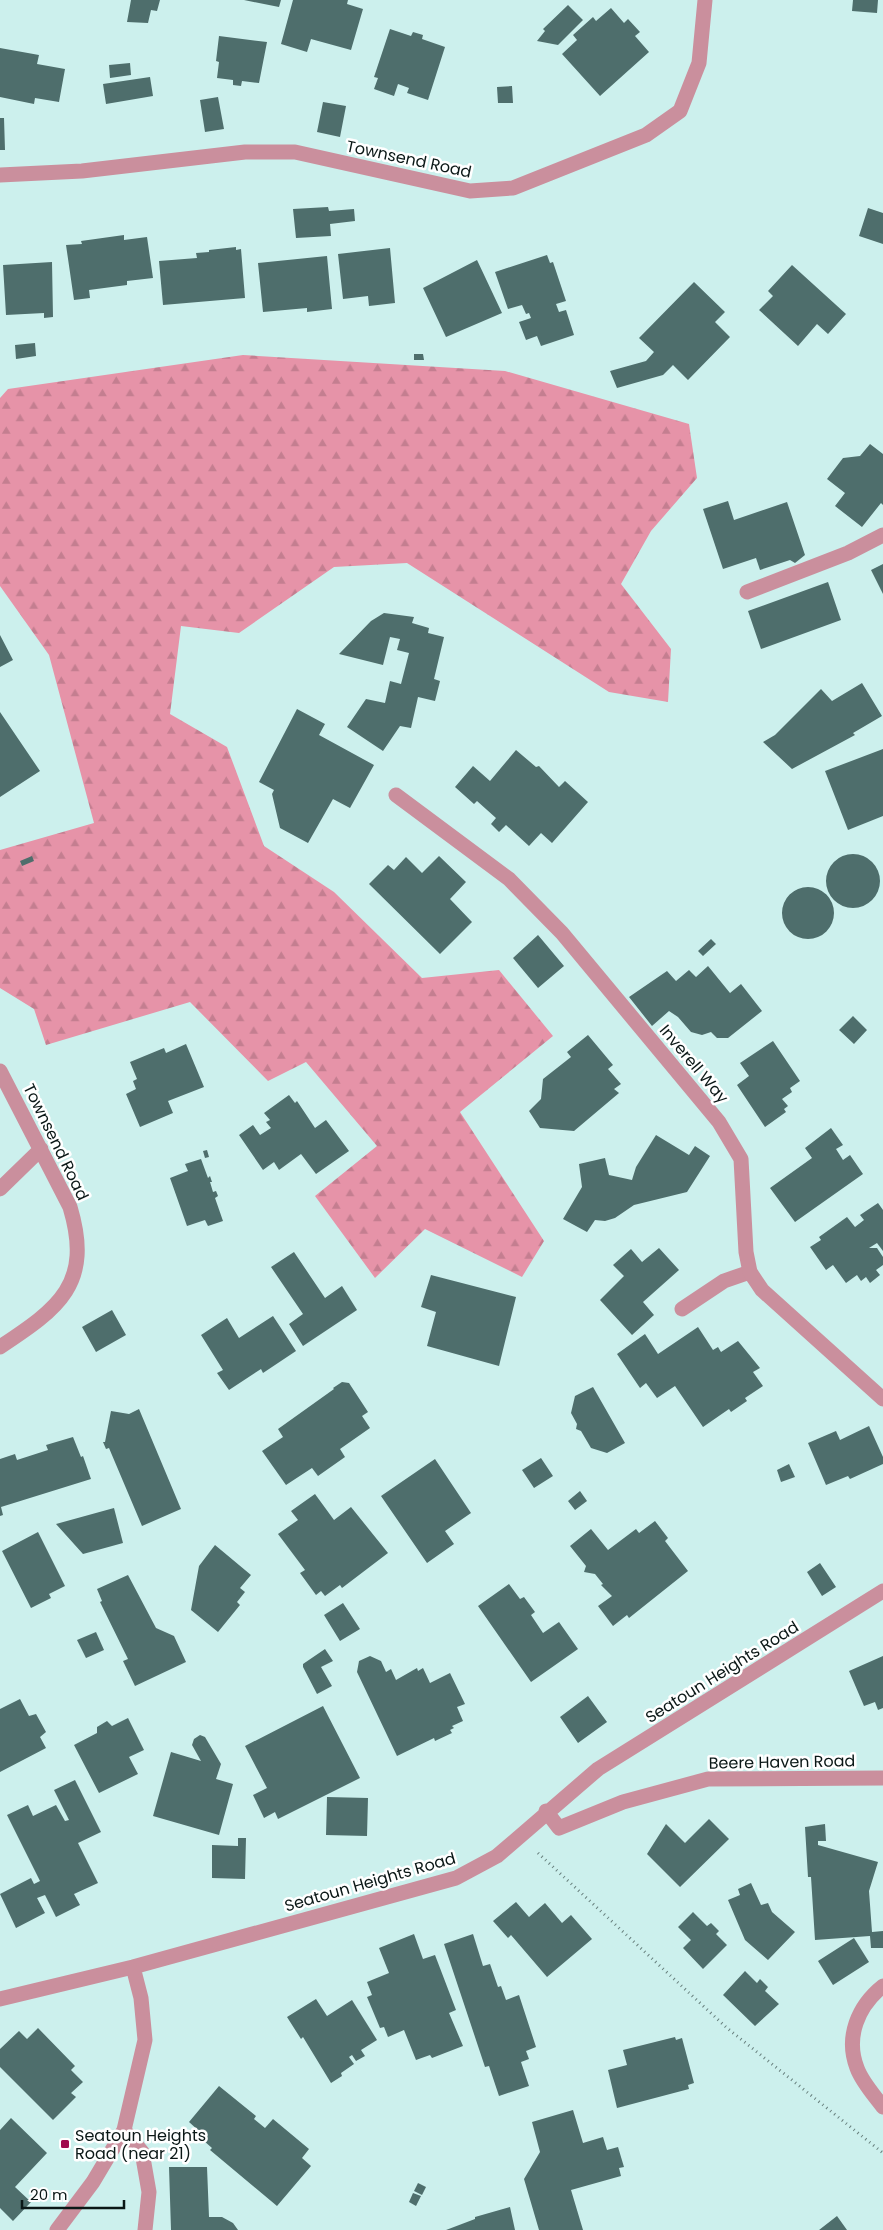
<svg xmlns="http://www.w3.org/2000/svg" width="883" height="2230" font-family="Poppins,sans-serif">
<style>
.forest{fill:url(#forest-firs)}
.building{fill:#4e6e6c}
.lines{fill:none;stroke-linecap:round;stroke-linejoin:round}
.path{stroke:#68807e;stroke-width:3;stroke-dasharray:1 4;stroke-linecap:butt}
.service{stroke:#ca8f9d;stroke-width:15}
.minor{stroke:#ca8f9d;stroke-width:15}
.poi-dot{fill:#a10a4d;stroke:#fff;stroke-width:2}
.labels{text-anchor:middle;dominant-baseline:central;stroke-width:5;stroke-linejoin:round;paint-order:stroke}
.street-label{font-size:16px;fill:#0a1716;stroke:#fff}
.poi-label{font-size:16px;fill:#0a1716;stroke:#fff;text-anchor:start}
</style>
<defs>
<pattern id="forest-firs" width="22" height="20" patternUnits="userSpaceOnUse" patternTransform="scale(1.25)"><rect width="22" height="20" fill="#e693a8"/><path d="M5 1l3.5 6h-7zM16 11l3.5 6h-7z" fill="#c47e90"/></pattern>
</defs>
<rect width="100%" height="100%" fill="#ccf0ed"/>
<!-- forest -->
<path class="forest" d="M243,355L505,371L689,424L697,478L651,531L621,584L671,649L668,702L609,692L407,563L334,567L239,633L181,626L170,714L227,747L264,846L334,892L422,978L499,970L553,1036L460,1112L544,1241L522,1277L425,1229L375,1278L315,1196L377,1146L306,1062L268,1081L190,1002L46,1045L34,1009L0,988V850L94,823L49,655L0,586V398L8,389Z"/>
<!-- building -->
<path class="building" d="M131,0H160L157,11L151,10L148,23L127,22Z
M244,0H281L279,7Z
M293,0H348L347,4L363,9L351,50L311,39L307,52L281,44Z
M853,0H878L877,13L852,11Z
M568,5L583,20L558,45L537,41L545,31L543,29Z
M611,8L624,23L628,19L640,32L635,36L649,52L600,96L562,54L577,40L573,35L593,17L596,21Z
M390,29L411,36L413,32L423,35L422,39L445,47L428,100L407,93L409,88L398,84L394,96L374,89L378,78L374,77Z
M219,36L267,42L259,83L242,81L241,86L233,85V80L217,78L219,62L216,61Z
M0,48L39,55L37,64L65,69L59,102L35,98L34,104L0,97Z
M130,63L131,75L110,78L109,65Z
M150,77L153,96L106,104L103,84Z
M512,86L513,103H498L497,87Z
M218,97L224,129L205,132L200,100Z
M323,102L346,106L340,137L317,132Z
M0,118H4L5,150H0Z
M328,207L329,211L354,209L355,221L330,224L331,236L296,238L293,209Z
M868,208L883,213V244L859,236Z
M124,235V240L147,237L153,278L127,281V285L89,290L90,298L74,300L66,245L82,244L81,241Z
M236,247V250L241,249L245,298L163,305L159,261L197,258L196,253L209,252V250Z
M390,248L395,303L369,306L368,296L343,299L338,254Z
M547,255L550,263L553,262L566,301L556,304L559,312L566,310L574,335L541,346L537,336L526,340L519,322L531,318L529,313L526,314L522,305L508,309L495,272Z
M327,256L332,309L307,312V308L263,312L258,263Z
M477,260L502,313L446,337L423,288Z
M52,262L53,317L44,318V313L6,315L3,265Z
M792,265L846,314L828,334L817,324L798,346L759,310L773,296L768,291Z
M694,282L725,312L715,322L730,337L688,380L673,365L663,375L617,388L610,371L646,361L654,352L639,338Z
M35,343L36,356L16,359L15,345Z
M414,354H423L424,360H414Z
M870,444L883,454V505L881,503L862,527L835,506L845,493L827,479L843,458L860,456Z
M728,501L734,520L787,502L805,555L795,563L790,560L760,570L756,558L723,569L703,509Z
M883,564V594L871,570Z
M828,582L841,620L761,649L748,611Z
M384,613L414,617L412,623L429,628L428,633L444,637L434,679L440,681L435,701L418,697L411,728L400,726L383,751L347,727L366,699L385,703L390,681L401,684L409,653L397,650L400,639L390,637L383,665L339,654L371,621Z
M0,635L13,660L0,667Z
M862,683L882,716L853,733L855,735L792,769L763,742L775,735L821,689L832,701Z
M297,709L325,724L319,735L374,765L350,808L333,799L308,843L280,828L272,794L274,790L259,782Z
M0,712L40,771L0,797Z
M883,749V816L848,830L825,771Z
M516,750L536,767L539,766L559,787L565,781L588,802L552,843L541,833L529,846L506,825L499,832L491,824L496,818L477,801L474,804L455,787L473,766L490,781Z
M826 881a27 27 0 1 1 54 0a27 27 0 1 1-54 0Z
M32,856L34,861L22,866L20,861Z
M439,856L466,882L450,899L472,922L440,954L369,884L388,865L394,870L406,857L422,873Z
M782 913a26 26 0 1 1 52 0a26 26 0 1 1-52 0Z
M538,935L564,966L538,988L513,958Z
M711,939L716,944L703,956L698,951Z
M708,966L730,993L741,984L762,1011L728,1038H717L711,1032L702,1035L691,1032L678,1017L669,1011L652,1026L629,997L667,971L676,981L689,970L696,977Z
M853,1016L867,1030L854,1044L839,1030Z
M588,1035L613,1065L608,1069L621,1084L614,1089L619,1093L574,1131L540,1128L529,1111L541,1099L543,1079L571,1057L567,1052Z
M773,1041L800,1081L790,1088L792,1092L782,1099L788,1106L784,1109L786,1112L765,1127L737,1085L749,1076L740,1063Z
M186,1044L204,1087L168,1101L173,1113L140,1127L126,1094L136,1089L133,1081L137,1079L130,1062L164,1048L166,1053Z
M289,1095L295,1103L297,1101L315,1128L326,1120L349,1151L316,1174L301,1154L279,1170L274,1162L263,1170L239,1135L253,1125L260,1135L271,1128L266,1122L270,1120L264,1113Z
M831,1128L843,1145L836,1149L843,1160L850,1155L863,1174L795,1222L770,1188L812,1158L805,1148Z
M656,1135L689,1155L695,1146L710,1156L687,1192L634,1205L615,1218L605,1221L595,1220L587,1232L563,1219L582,1187L579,1164L605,1158L609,1175L632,1180L636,1167Z
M207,1150L209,1157L205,1158L203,1151Z
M201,1159L208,1178L210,1176L212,1182H210L213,1192L216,1191L218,1196L215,1198L223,1221L208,1226L205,1220L187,1226L170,1178L188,1171L185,1164Z
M878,1203L883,1210V1251L877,1243L869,1248H877L883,1257V1265L876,1270L880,1275L870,1283L866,1277L861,1281L857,1275L846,1283L833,1265L826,1270L810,1247L821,1240L819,1237L847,1217L855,1227L864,1220L860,1215Z
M659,1248L679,1270L643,1302L654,1315L632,1335L600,1300L624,1276L613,1265L631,1249L642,1262Z
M294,1252L325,1298L342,1286L357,1310L303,1346L289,1324L303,1314L271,1267Z
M431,1275L516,1297L499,1366L427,1346L436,1312L421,1307Z
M112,1310L126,1335L96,1352L82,1327Z
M273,1316L296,1351L263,1373L261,1369L229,1390L217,1373L223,1370L201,1335L227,1318L239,1338Z
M698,1327L713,1350L718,1347L721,1352L738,1341L760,1368L753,1372L763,1386L745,1398L747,1401L731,1412L729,1409L703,1427L675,1386L657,1398L646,1383L640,1388L617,1354L645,1334L658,1354Z
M342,1382L349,1383L368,1412L362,1416L370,1428L340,1449L345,1457L318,1476L312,1468L286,1485L262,1451L283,1437L278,1429L334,1389L333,1388Z
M593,1387L625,1443L607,1453L591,1448L581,1431L576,1429L577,1424L571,1413L575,1396Z
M139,1409L181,1509L142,1526L109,1448L106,1449L103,1442H105L111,1411L129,1414Z
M869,1426L883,1457V1464L850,1479L848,1476L826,1485L808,1443L836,1431L840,1440Z
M73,1437L81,1457L83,1456L91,1479L1,1507L3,1515L0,1516V1459L15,1454L17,1460L48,1450L46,1445Z
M541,1458L553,1476L534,1488L522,1470Z
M435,1459L471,1513L445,1531L454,1544L427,1563L381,1496Z
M789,1464L795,1477L781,1482L777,1470Z
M580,1491L587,1501L575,1510L568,1501Z
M315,1494L334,1520L351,1507L388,1553L342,1588L340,1585L325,1596L321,1591L316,1595L300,1573L305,1570L278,1534L298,1520L291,1511Z
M114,1508L123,1543L83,1554L56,1524Z
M655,1521L668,1538L665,1541L688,1571L629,1618L627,1615L613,1626L598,1606L612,1596L601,1585L603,1584L595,1574L584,1572L586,1566L570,1546L591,1529L608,1550L636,1529L639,1533Z
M38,1532L65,1586L49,1594L51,1598L31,1608L2,1551Z
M215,1545L251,1575L240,1588L245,1592L237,1602L240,1605L218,1632L191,1610L199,1566Z
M820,1563L836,1587L822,1596L807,1572Z
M128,1575L156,1628L174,1636L186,1662L135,1686L123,1661L128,1659L100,1602L102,1601L97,1589Z
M509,1584L520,1599L524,1597L535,1612L531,1615L543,1633L559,1622L578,1649L531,1682L478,1606Z
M343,1603L360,1629L340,1641L324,1615Z
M96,1632L104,1650L86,1658L77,1640Z
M325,1649L333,1661L321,1667L332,1686L317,1694L303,1667V1664Z
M370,1656L381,1661L386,1672L391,1669L396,1680L417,1668L418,1671L423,1668L430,1683L450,1673L465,1704L457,1707L463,1721L452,1726L454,1728L450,1730L452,1733L435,1741L434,1738L397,1756L357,1672L359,1661Z
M883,1656V1708L878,1710L875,1702L864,1706L849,1671Z
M588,1696L607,1722L578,1743L560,1717Z
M20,1699L29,1716L36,1714L46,1732L40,1737L46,1748L0,1772V1709Z
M323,1706L360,1778L278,1819L275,1812L264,1818L253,1795L267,1788L245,1746Z
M128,1718L144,1750L129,1757L138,1774L99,1793L74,1745L97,1733V1727L107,1721L112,1726Z
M200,1735L205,1737L221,1764L216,1779L233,1784L219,1835L153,1816L171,1752L201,1761L192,1745L194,1739Z
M75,1780L101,1832L78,1843L98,1883L74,1894L80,1905L56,1917L45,1895L37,1898L45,1913L16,1928L0,1894L31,1878L34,1884L40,1881L7,1815L28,1805L33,1816L56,1805L65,1821L69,1820L54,1790Z
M327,1797L368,1798L367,1836L326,1835Z
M709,1819L729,1839L680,1887L647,1854L666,1824L685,1843Z
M825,1824L826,1841H818V1845L878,1862L869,1891L872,1932L883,1931V1948H871L870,1936L815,1940L811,1877H808L805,1827Z
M238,1838H246L245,1879L212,1878V1845L238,1846Z
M751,1883L761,1905L768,1903L772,1912L795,1932L768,1960L745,1940L728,1900L740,1895L738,1889Z
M516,1902L529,1917L545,1903L562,1923L571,1915L592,1939L547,1977L511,1935L508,1938L493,1921Z
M693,1912L707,1926L711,1923L719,1931L716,1934L727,1945L703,1969L683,1948L691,1940L678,1927Z
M414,1934L423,1959L435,1955L456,2010L449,2013L463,2046L432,2058L430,2055L416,2060L404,2030L388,2037L384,2027L380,2028L367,1997L372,1995L367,1982L389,1973L379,1948Z
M473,1934L483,1966L490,1964L498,1987L501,1986L506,2000L519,1995L536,2047L526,2051L529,2059L521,2062L529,2086L499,2096L489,2066L485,2067L444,1944Z
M854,1938L869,1962L833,1985L818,1961Z
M745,1971L757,1983L760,1979L768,1987L765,1991L779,2004L755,2026L723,1995Z
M316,1999L327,2016L352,2000L377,2040L361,2050L365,2056L356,2061L352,2055L349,2057L354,2064L341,2073L342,2076L331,2083L303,2037L301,2039L287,2017Z
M38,2028L75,2066L71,2070L83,2082L71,2093L76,2097L53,2120L0,2067V2049L19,2031L27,2039Z
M675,2037L676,2040L682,2038L694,2083L688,2085L689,2089L617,2108L608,2070L627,2065L623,2050Z
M219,2086L256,2116L254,2119L265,2128L273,2119L309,2149L302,2158L311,2166L277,2206L210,2150L212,2148L196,2134L199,2131L189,2122Z
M573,2110L583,2143L603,2137L607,2150L618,2147L624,2167L619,2168L621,2176L571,2190L583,2230H539L524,2179L540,2152L532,2122Z
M11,2118L47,2153L15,2187L31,2202L13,2221L0,2208V2130Z
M169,2167H207L209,2217H222L233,2223L238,2230H171Z
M418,2183L426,2187L422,2195L414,2191Z
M413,2193L421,2196L416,2206L409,2202Z
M510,2207L515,2230H446L475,2219V2217Z
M837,2216L847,2230H819Z"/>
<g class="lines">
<!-- path -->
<path class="path" d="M538,1853L727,2028L883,2153"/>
<!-- service -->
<path class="service" d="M747,592L848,553L883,535
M682,1309L724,1281L750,1272"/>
<!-- minor -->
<path class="minor" d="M0,175L82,171L245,152H295L470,191L513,188L646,135L680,111L699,63L705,0
M396,795L509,879L562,933L719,1122L741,1159L746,1252L750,1272L762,1290L883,1399
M0,1071L70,1207C93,1284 59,1308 0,1347
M0,1189L41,1149
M546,1811L559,1828L623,1802L708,1779L883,1778
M883,1986C858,2006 845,2037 857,2068C862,2082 874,2095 883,2107
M0,1999L133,1967L456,1878L497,1856L598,1769L883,1591
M124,2130L142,2152L149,2192L145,2230
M57,2230L93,2182L124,2130L145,2040L141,1998L133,1967"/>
</g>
<!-- markers -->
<rect class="poi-dot" x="60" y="2139" width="10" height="10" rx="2.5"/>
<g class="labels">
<!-- street labels -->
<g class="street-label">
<text transform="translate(409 159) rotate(12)">Townsend Road</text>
<text transform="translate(694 1064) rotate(50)">Inverell Way</text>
<text transform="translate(56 1142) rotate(64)">Townsend Road</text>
<text transform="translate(722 1672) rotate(-32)">Seatoun Heights Road</text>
<text transform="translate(782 1762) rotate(-1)">Beere Haven Road</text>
<text transform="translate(370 1882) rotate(-16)">Seatoun Heights Road</text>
</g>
<!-- poi labels -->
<g class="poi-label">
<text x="75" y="2135">Seatoun Heights<tspan x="75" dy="18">Road (near 21)</tspan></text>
</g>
</g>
<!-- scale -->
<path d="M22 2200v8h102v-8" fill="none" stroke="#0a1716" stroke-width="2.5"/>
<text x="30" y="2200" font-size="15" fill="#0a1716" stroke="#ffffff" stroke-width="4" paint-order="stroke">20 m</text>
</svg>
